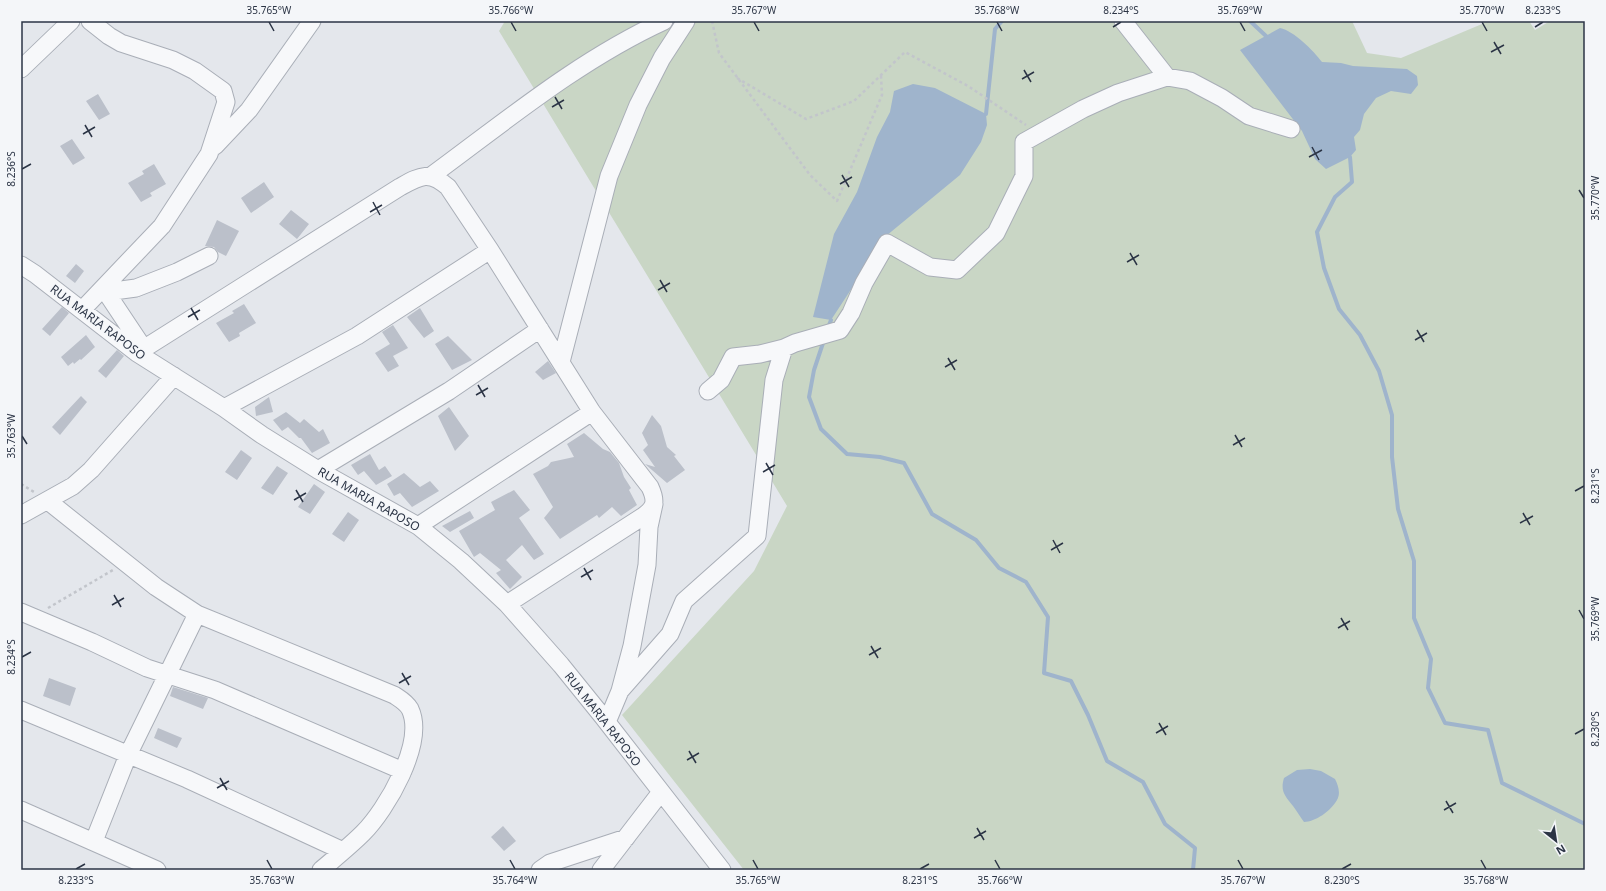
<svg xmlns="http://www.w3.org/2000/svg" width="1606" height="891" font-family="'Noto Sans',sans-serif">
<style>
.green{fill:#c9d6c5}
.water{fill:#9fb4cc}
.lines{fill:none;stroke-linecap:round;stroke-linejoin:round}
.stream{stroke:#9fb4cc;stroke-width:4}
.building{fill:#bbc0ca}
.minor-casing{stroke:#a9aeb7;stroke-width:19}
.path{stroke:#c2c5cb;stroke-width:2.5;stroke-dasharray:3 3;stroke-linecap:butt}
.minor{stroke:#f7f8fa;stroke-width:17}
.ticks{fill:none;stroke:#2b3445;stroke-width:1.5}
.labels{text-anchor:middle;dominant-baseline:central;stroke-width:3;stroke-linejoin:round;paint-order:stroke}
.street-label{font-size:12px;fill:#2b3445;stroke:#f4f6f9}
.neatline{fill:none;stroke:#2b3445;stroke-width:1.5}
.ticks-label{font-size:10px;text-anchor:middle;fill:#2b3445}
</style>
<rect width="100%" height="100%" fill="#e4e7ec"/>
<!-- green -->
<path class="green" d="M505,21H1352L1367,53L1401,58L1482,24L1484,21H1529L1535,30L1550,21H1585V870H744L622,715L754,571L787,506L499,31Z"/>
<!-- water -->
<path class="water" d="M1280,28C1294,31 1313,50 1322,62L1341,63L1353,66L1407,69L1417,76L1418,85L1411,94L1391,91L1376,98L1364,114L1360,130L1354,137L1356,150L1350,157L1326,169L1315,159L1302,131L1240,50Z
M913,84L935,88L986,114L987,125L981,142L960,175L886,236L831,320L813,317L834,234L857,192L877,137L890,112L894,91Z
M1310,769L1321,771L1335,779C1338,785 1341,793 1337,800C1331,811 1315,822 1304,822C1300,817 1297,811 1293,806C1285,796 1280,791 1284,778L1297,770Z"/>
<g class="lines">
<!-- stream -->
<path class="stream" d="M1250,21L1266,36
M986,114L995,29L1002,21
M1350,157L1352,182L1335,197L1317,232L1324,268L1339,309L1360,335L1379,371L1392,415V457L1398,509L1414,561V618L1431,659L1428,688L1445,723L1488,730L1502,783L1585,824
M828,328L831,320
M824,340L814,370L809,397L821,429L847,454L880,457L904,463L932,514L976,540L999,568L1026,582L1048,617L1044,673L1071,681L1088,715L1107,761L1143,782L1165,824L1195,848L1193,870"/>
</g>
<!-- building -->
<path class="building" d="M98,94L110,114L99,120L86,101Z
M72,139L85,158L73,165L60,146Z
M154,164L166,184L150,193L152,196L141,202L128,183L144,174L142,171Z
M264,182L274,197L251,213L241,198Z
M291,210L309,224L297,239L279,224Z
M217,220L239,231L226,256L218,252L214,247L205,246Z
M76,264L84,271L75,283L66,276Z
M244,304L256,323L239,333L240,336L229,342L216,323L234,313L232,311Z
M62,307L69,313L50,336L42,329Z
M420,308L434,331L424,338L407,317Z
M393,325L408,348L393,356L399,366L388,372L375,353L390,344L382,332Z
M86,335L95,347L81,360L80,359L74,364L73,362L68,366L61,357Z
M448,336L472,360L452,370L435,344Z
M117,350L124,356L106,378L98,371Z
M548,361L556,373L543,380L535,372Z
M81,396L87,402L60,435L52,427Z
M269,397L273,412L256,416L255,407Z
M449,407L469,436L455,451L438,416Z
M286,412L300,423L304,419L319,432L323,429L330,443L312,453L301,438H299L288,427L282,431L273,420Z
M652,415L661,426L667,447L676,455L674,456L685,470L667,483L645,464L655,467L643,450L648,445L642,433Z
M584,433L603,449L610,452L619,463L624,477L631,488L629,490L637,505L621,516L612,507L599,518L597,515L560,539L544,518L553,507L533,474L548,466L551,462L574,457L567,444Z
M241,450L252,458L237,480L225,472Z
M370,454L379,470L385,466L392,476L376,485L364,471L358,475L351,465Z
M277,466L288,473L273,495L261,488Z
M404,473L420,487L430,481L439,491L412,507L400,493L394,496L387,484Z
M314,484L325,492L310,514L298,507Z
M514,490L530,510L519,518L544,554L534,560L522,545L506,560L522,577L510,589L496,573L501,570L480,553L474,557L459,531L495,510L491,502Z
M470,511L474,518L450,532L442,526Z
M348,512L359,520L344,542L332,534Z
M49,678L76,688L70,706L43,696Z
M173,687L208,698L203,709L170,696Z
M158,728L182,738L177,748L154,738Z
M503,826L516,841L504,851L491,837Z"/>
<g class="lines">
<defs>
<path id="minor" d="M1123,21L1167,77
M21,69L71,21
M215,146L249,110L312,21
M431,176C506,121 579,60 664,21
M21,265L35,274L137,353L224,408L262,435L318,470L418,526L461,561L507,604L561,665L603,717L722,870
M106,292L144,349
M99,293L136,288L177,272L209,256
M82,310L162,226L209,154L226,102L223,91L195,71L173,60L121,43L109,36L90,21
M137,353L400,187C420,176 429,170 448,187L490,250L592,412L650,487C657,502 655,508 642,517L507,604
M561,362L609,176L638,105L662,58L686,21
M708,391L721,380L733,357L760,354L784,348
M224,408L357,336L490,250
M318,470L449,391L540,329
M48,501L156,587L197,614L394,695C400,699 406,702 410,709C426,743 386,810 363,833C350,846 335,858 321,870
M21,515L73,486L91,470L174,376
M418,526L592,412
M21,612L92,642L147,668L215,690L403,771
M620,691L670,634L684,601L757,536L774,380L784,348L795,343L840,330L851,313L864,283L887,243L930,267L957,270L996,233L1024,176V142L1083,109L1118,93L1167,77L1190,81L1222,98L1249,116L1291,129
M21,710L187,779L343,851
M607,722L620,691L632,646L647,565L649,527L654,504
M21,810L157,870
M94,841L128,755L197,614
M540,870L550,863L626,838
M601,870L661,792"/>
</defs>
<!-- minor casing -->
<use href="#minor" class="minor-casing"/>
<!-- path -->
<path class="path" d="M712,21L719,53L810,175L837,201L882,95L881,75
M737,78L806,119L854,101L905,52L968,86L1026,125
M21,484L34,492
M48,608L113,570"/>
<!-- minor -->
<use href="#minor" class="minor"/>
</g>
<!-- ticks -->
<path class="ticks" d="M269,22L274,31M511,22L516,31M754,22L759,31M997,22L1002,31M1240,22L1245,31M1482,22L1487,31M1113,27L1121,22M1535,27L1543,22M1494,42L1501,54M1491,52L1504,45M1024,70L1031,82M1022,79L1034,72M555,97L562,109M552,107L564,100M85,125L92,137M83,134L95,127M1312,147L1319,160M1309,157L1322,150M22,169L31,164M842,175L849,187M840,184L852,177M1579,190L1584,198M373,202L380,215M370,212L382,205M1130,253L1137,265M1127,262L1139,255M660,280L667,292M658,290L670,283M191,308L198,320M188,317L200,310M1417,330L1424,342M1415,340L1427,333M948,358L955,370M945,367L957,360M478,385L485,397M476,395L488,388M1235,435L1242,447M22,436L27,444M1233,445L1245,438M766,463L773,475M763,472L775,465M296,490L303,502M1575,491L1584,486M294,500L306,493M1523,513L1530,525M1520,523L1533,516M1053,540L1060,553M1051,550L1063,543M584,568L591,580M581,577L593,570M114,595L121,607M112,605L124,598M1579,610L1584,619M1341,618L1348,630M1338,628L1350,621M871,646L878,658M869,655L881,648M22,657L31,652M402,673L409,685M399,683L411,676M1159,723L1166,735M1156,733L1168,726M1575,734L1584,729M689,751L696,763M687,760L699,753M220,778L227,790M217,788L229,781M1446,801L1453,813M1444,810L1456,803M977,828L984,840M974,838L986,831M267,860L272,869M510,860L515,869M753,860L758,869M995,860L1000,869M1238,860L1243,869M1481,860L1486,869M76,869L85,864M920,869L929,864M1342,869L1351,864"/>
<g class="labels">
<!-- street labels -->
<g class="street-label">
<text transform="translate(98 322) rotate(37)">RUA MARIA RAPOSO</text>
<text transform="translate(369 499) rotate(30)">RUA MARIA RAPOSO</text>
<text transform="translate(603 719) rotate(52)">RUA MARIA RAPOSO</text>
</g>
</g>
<!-- border -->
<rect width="1606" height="891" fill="none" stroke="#f4f6f9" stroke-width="44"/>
<!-- north arrow -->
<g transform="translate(1556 841) rotate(150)" stroke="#f4f6f9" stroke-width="3" paint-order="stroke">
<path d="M0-3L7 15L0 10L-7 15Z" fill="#2b3445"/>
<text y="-6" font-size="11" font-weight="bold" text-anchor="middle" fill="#2b3445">N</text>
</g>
<rect x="22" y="22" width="1562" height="847" class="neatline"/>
<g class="ticks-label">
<text x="269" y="14">35.765°W</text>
<text x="511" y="14">35.766°W</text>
<text x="754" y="14">35.767°W</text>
<text x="997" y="14">35.768°W</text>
<text x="1121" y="14">8.234°S</text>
<text x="1240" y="14">35.769°W</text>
<text x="1482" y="14">35.770°W</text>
<text x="1543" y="14">8.233°S</text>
<text transform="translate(11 169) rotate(-90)" y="4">8.236°S</text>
<text transform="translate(1595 198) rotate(-90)" y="4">35.770°W</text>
<text transform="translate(11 436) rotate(-90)" y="4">35.763°W</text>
<text transform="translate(1595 486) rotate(-90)" y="4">8.231°S</text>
<text transform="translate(1595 619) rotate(-90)" y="4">35.769°W</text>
<text transform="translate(11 657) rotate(-90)" y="4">8.234°S</text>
<text transform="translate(1595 729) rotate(-90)" y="4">8.230°S</text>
<text x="76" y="884">8.233°S</text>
<text x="272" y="884">35.763°W</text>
<text x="515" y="884">35.764°W</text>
<text x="758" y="884">35.765°W</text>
<text x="920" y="884">8.231°S</text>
<text x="1000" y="884">35.766°W</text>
<text x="1243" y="884">35.767°W</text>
<text x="1342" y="884">8.230°S</text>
<text x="1486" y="884">35.768°W</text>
</g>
</svg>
